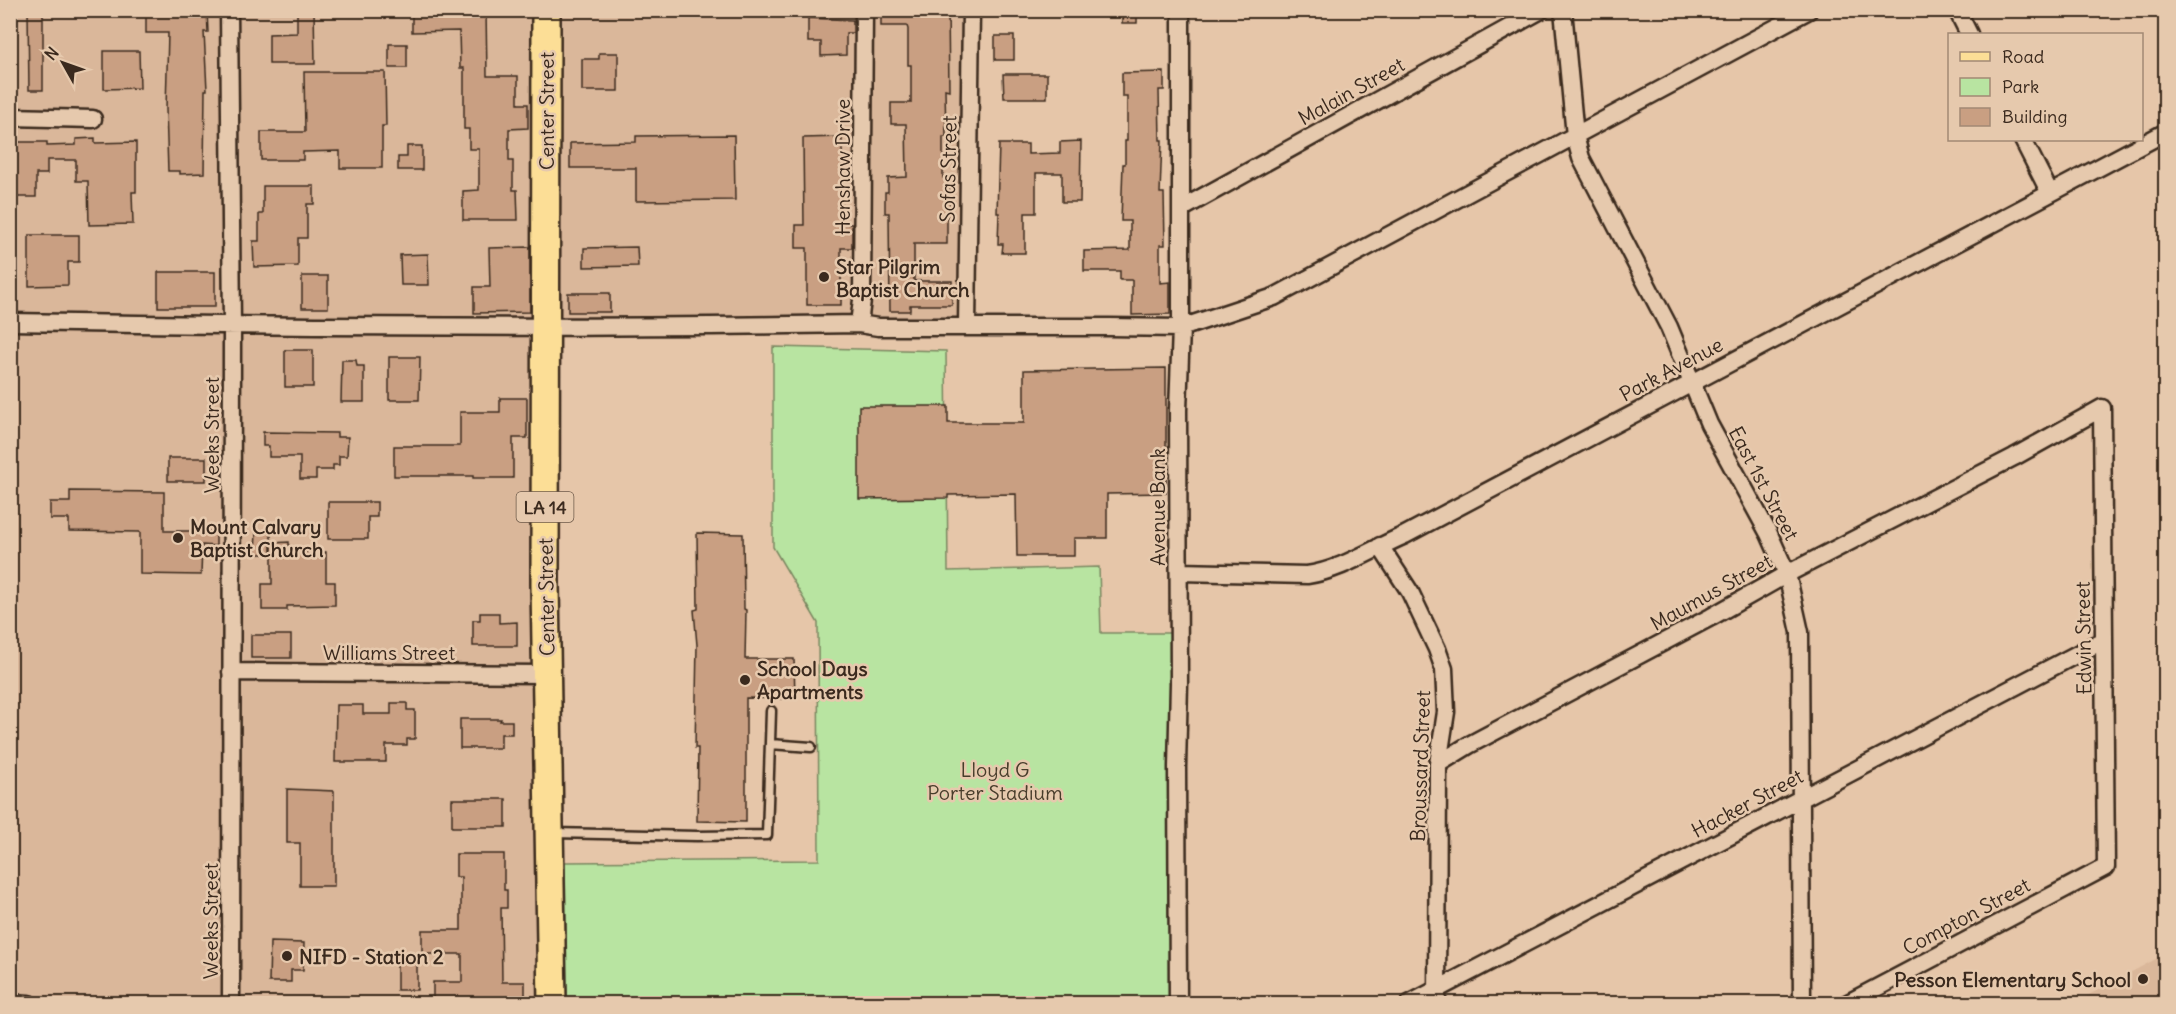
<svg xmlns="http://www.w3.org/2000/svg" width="2176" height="1014" font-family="Delius,sans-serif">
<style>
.built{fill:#dab79a}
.green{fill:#b8e4a1;stroke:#7a8760;stroke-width:1.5}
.building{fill:#c99f82;stroke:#3b2a1e;stroke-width:1.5}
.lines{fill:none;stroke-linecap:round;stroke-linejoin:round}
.service-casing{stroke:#3b2a1e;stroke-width:13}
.minor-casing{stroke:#3b2a1e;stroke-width:21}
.primary-casing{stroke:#3b2a1e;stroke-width:32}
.service{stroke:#e6c9ad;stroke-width:8}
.minor{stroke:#e6c9ad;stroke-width:16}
.primary{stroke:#fcde96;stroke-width:27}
.poi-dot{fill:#3b2a1e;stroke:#e6c9ad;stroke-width:2}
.labels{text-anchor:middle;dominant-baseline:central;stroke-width:5;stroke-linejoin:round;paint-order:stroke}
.shield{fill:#e6c9ad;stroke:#6e5a49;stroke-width:1.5}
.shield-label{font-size:18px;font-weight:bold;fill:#3b2a1e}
.street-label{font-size:20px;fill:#3b2a1e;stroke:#e6c9ad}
.poi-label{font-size:20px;font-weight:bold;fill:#3b2a1e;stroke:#e6c9ad;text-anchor:start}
.park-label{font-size:20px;fill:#483d2b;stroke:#e6c9ad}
</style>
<rect width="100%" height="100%" fill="#e6c6a9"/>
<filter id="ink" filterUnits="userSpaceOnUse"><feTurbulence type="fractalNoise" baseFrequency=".0167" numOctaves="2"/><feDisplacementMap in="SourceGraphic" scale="12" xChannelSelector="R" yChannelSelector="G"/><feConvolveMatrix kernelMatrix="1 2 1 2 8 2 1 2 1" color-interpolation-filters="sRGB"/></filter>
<g filter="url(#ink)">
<!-- built -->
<path class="built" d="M11,11H970L967,327L559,328L553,1003H11Z
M2165,954V1003H2074Z"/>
<!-- green -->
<path class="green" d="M773,347L946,351L948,571L1099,567L1101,633H1174L1169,1003L567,1002L565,862L819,860L818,623L773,547Z"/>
<!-- building -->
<path class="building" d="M28,10H43V90H29Z
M146,10H207L208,32H204L207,90H205L204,173L180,174V171H168L166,109L168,33H146Z
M297,10H314L315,64H269V34L297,33Z
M412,10H486L487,76H518V104H528V128L509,129V161H513V190H517L518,220H463V191L479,190V149H469V129H464V68H460L459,31L412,32Z
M881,10H948L949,90L945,89L946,137H943V178H949L950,191V212H947V244H914V281H952V305H910V311H890L889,213H885V192H888V178L907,177L906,124H891V103H911V65H908V29L907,26H881Z
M1122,10H1137V23H1122Z
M808,18L853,20V33H846V55L821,56V42H808Z
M995,36H1014V60H995Z
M389,44H407V68H389Z
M104,51H139L140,88L104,89Z
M599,53H618V91H582V59H599Z
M304,72H385L386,126H382V168H340V151L303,152V160H261V132H305Z
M1164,72V90H1159L1160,140H1162L1160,193H1164L1165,245H1160V283L1170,282V314L1132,315V280H1120V271H1084V251L1130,250V221H1121L1123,164H1125V141H1127V96H1122V73Z
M1003,74H1047V98H1004Z
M734,135L735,200L636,201V168H570V143L636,142V136Z
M842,137V224H852V248H841V305H807V248H796V225H804L803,138Z
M95,138V143L136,142V192H132L133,224L89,225L88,181H76V160H47V174H36V197H17V174H11V142H47V146L76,145V139Z
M1081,141L1080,202H1062V173H1036V213H1025V253H1002L1003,244H998L999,213H997L999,144H1028V154L1060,153V142Z
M407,146H422V170H398V157H407Z
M263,186H314V204H307V238H298V266L254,267L253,241H259V214H263Z
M29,235H79V262H68V285L29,286Z
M530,247V312L474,313V287H490L489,248Z
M637,247L638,266L584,267V248Z
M428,254L429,285H401L400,255Z
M158,272H215V307H158Z
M302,276H328V308H302Z
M568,293H610V312H568Z
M285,350H313V387H285Z
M389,357H420L419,400H389Z
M342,360H356L357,366H364V402H341Z
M1166,368V493L1107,494V538H1074V556H1017L1016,494L948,495V498L859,499V406H948V423H1024V370Z
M500,398H527V438H513V478H473V476H394V446H460V412H500Z
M263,432L337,433V437H348L347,456H339V465H333V470H316V479H300V457H269V446H263Z
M168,458H206V481H168Z
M70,491L164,492V531H216V546L202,545L201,575L140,574V532L69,531V519H50V502H70Z
M328,502H377V517H368V539H328Z
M256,532H271V554H255Z
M697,533L743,534L744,609L746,610L745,659H794L795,699L746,698V822L697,821L698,748H695L697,645L694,610L698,609Z
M289,542V552H326V582H335V605L287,606V610H262V584H272V543Z
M480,613H499V623L517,622V646H473V620H480Z
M251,635H291V658H251Z
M391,703H407V710H415V739H407V745H386V762H335L336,705H363V714H391Z
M460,719H501L500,721H512V734H501V748H460Z
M287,789L334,791V886H300V843H287Z
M452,799H506V827H452Z
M456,854H504V890H507V908H501L502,982H525V1004H433V982H462V954H422V930H461V877H456Z
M270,942L304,943L303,970H291V982H269Z
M397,960H417V990H397Z"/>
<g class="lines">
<defs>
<path id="service" d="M770,744L811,747
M553,833L697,836L767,835L771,711"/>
<path id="minor" d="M229,10L232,326L231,1004
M1563,10L1575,136L1581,158L1669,327L1709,424L1769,534L1787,574L1800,632L1802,1004
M1957,10L1969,34
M10,117L93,119
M2023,140L2050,193
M1181,209L1541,10
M10,322C293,327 576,329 859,324L878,327H1109L1181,328L1274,297L1809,10
M859,324L862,300L864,10
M967,327L971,10
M1380,546L1410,592L1437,649L1444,669L1446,712L1438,764L1437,1004
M1179,572L1307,575C1342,570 1372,549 1405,535L2166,132
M231,672L547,674
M1438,764L1469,745L1711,617L1787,574L2014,457L2102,408L2106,867L1846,1004
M10,1003L29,1004
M1178,1004L1177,767L1179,683L1178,410L1181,328V10
M1409,1004L2104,640"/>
<path id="primary" d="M546,10L545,585L552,1004"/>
</defs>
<!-- service casing -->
<use href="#service" class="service-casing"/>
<!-- minor casing -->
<use href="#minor" class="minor-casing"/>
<!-- primary casing -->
<use href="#primary" class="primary-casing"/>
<!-- service -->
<use href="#service" class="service"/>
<!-- minor -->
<use href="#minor" class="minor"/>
<!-- primary -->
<use href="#primary" class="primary"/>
</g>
</g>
<!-- markers -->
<g class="poi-dot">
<circle cx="824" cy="277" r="6"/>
<circle cx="178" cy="538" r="6"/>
<circle cx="745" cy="680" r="6"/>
<circle cx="287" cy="956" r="6"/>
<circle cx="2143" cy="979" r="6"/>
</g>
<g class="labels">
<!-- shield labels -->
<rect class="shield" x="516.5" y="492" width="57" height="30" rx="4.5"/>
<g class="shield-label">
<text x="545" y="507">LA 14</text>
</g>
<!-- street labels -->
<g class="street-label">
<text transform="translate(1351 91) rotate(-29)">Malain Street</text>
<text transform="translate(546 111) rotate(-90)">Center Street</text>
<text transform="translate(842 167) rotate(-90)">Henshaw Drive</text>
<text transform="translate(948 169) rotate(-89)">Sofas Street</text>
<text transform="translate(1671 369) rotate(-28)">Park Avenue</text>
<text transform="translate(211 435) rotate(-90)">Weeks Street</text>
<text transform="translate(1764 483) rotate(62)">East 1st Street</text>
<text transform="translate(1157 507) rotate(-90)">Avenue Bank</text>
<text transform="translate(1711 592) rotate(-29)">Maumus Street</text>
<text transform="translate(546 597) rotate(-91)">Center Street</text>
<text transform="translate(2083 638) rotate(-91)">Edwin Street</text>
<text x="389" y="652">Williams Street</text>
<text transform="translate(1420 766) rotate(-88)">Broussard Street</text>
<text transform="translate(1747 803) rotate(-28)">Hacker Street</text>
<text transform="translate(1966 916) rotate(-28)">Compton Street</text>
<text transform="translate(210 921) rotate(-90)">Weeks Street</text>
</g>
<!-- poi labels -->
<g class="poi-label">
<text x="836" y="266">Star Pilgrim<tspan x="836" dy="23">Baptist Church</tspan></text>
<text x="190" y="526">Mount Calvary<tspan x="190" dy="23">Baptist Church</tspan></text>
<text x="757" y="668">School Days<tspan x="757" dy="23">Apartments</tspan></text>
<text x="299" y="956">NIFD - Station 2</text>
<text x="2131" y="979" text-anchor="end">Pesson Elementary School</text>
</g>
<!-- park labels -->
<g class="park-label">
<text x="995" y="769">Lloyd G<tspan x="995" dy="23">Porter Stadium</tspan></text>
</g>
</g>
<!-- margin -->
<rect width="2176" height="1014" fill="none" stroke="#e6c9ad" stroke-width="36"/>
<rect x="18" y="18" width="2140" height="978" fill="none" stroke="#3b2a1e" stroke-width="2" filter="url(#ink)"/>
<!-- legend -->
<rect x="1948" y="33" width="195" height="108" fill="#e6c9ad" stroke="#a28974" stroke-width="1.5"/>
<rect x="1960" y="52" width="30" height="9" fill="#fcde96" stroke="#a28974" stroke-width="1.5"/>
<text x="2002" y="63" font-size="18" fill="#3b2a1e">Road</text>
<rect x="1960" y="78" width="30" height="18" fill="#b8e4a1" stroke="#a28974" stroke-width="1.5"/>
<text x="2002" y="93" font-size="18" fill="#3b2a1e">Park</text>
<rect x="1960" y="108" width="30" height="18" fill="#c99f82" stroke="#a28974" stroke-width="1.5"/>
<text x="2002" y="123" font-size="18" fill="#3b2a1e">Building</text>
<!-- north arrow -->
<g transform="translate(63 63) rotate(310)" stroke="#e6c9ad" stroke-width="4.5" paint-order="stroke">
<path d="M0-4.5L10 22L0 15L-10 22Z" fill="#3b2a1e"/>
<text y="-9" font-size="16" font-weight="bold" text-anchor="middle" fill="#3b2a1e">N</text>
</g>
</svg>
